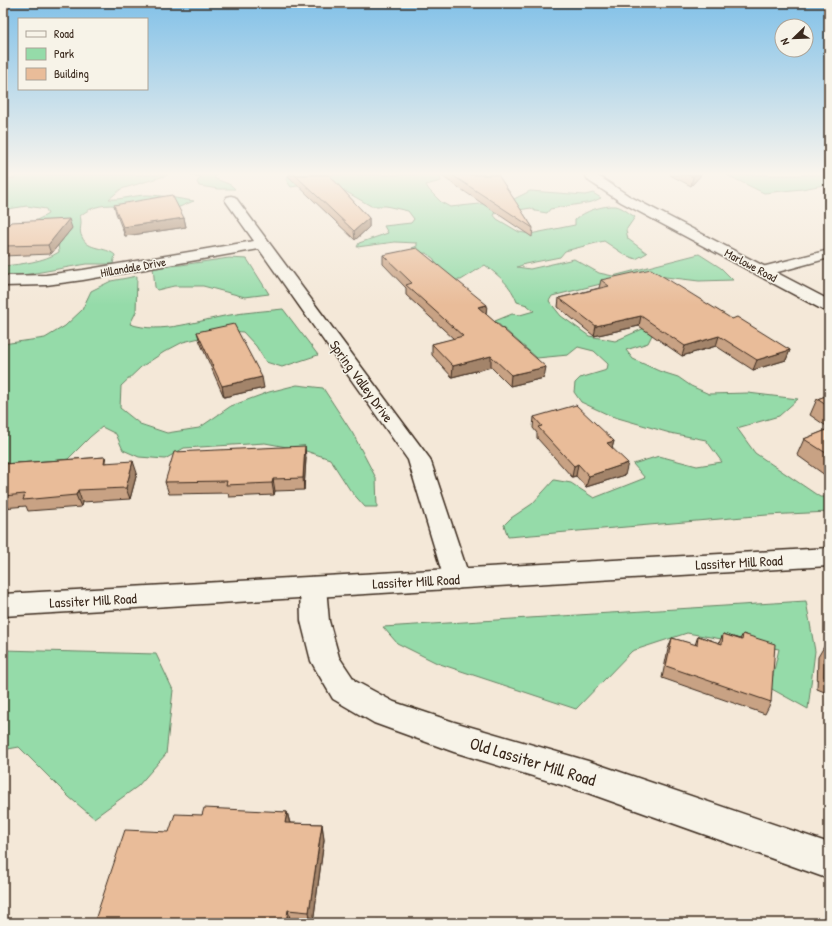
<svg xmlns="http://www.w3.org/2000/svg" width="832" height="926" font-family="'Patrick Hand',sans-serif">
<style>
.green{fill:#95dba9;stroke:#688264}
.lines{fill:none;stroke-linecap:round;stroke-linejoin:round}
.minor-casing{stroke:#3b2a1e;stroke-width:3}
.tertiary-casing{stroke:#3b2a1e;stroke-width:3}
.secondary-casing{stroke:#3b2a1e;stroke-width:3}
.minor{fill:#f7f3e8;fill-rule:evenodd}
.tertiary{fill:#f7f3e8;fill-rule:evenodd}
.secondary{fill:#f7f3e8;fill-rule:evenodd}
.wall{fill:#c8a284;stroke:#3b2a1e}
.shaded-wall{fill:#a3846b;stroke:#3b2a1e}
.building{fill:#e9bc99;stroke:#3b2a1e}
.labels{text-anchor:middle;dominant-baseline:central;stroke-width:3;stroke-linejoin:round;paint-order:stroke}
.far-street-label{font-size:12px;fill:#3b2a1e;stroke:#f7f3e8}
.street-label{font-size:14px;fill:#3b2a1e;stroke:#f7f3e8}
.near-street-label{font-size:17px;fill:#3b2a1e;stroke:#f7f3e8}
</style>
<rect width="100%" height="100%" fill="#f4e8d8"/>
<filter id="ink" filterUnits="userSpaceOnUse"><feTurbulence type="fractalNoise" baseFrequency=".025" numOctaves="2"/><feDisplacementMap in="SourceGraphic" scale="8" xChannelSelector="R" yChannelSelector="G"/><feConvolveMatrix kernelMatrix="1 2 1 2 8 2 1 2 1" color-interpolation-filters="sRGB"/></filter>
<g filter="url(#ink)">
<!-- green -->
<path class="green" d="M22,175H168L121,189L109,199C122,200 134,195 147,195C162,195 179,199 194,201C188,203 169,212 166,212C137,212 105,194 80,216C83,224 78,230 82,237C88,251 105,246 115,255L113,264H86L24,275H3V266C22,264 43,262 59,252L58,243L30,223L41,218L48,214L46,209L27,206L8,209L3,208V179L15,178Z
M192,175H216L214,178C221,182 231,183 235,189H219L199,186L197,182L201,177Z
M287,175H440L441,181L426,185L429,190L441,202L450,207L510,201L530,191L585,195L593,193L601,198L592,202L550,209L547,213L535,211L531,208L493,214L497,219L519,232L530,234L575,225V220C584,211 603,205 616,206C622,207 630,214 635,217L626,230L628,239L647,253L636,259L625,255L604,241L565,251L560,257L525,264L517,267L530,269L574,259L599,273L613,276L699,254L721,268L733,280L699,281L649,275L629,277L552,296L549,301L561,316L589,336L615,341L647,327L652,335L648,343L626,350L633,359L659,371L678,377L691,386L709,394L748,393L798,399L779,416L737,428L755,453L820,497H829V512L767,515L508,537L504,525L511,518L532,504L554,480L571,483L594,498L645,478L633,464L659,456L697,466L722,462L706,440L670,433L611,416L581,402L574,392L575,383L580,378L607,370L608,364L594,351L578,347L568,355L537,358L495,321L512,314L520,315L534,311L527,305L517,302C511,285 499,276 485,265L461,280H451L436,266L434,259L426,253L419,254L412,248L417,246V243L395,242L357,247L359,243L388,233L384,226L411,223L414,219L408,211L386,206H371L336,186L331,181L291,187L286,180Z
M727,175H829V184L802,189L764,193Z
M229,258L247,259L269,294L245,297L203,286H174L157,290L155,287L153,267L181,265Z
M137,276L136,312L130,324C161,335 199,320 230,315C248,312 265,311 283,309L318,355L282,367L266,362L256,346L243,332L229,331L183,342L164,352L141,367L121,386L120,408L140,424L167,433L199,428L231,406L269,392L297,385L323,388L353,434L376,478L377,507H365L350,490L330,459L303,450L265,443L184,448L165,459L139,457L123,450L116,434L102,427L90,437L68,459L40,464L3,484V344L45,338L65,326L82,310L91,291L111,281Z
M806,601L815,651L808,709L770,688L779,649L687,633L632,651L576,709L437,663L397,643L383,627Z
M3,650L156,654L173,690L166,754L138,786L94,818L69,797L19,747L3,750Z"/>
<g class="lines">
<defs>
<path id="minor" d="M231,196L235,197L430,459L470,579L466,586L457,589L448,586L444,579L408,460L259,249L83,280L46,285L3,286V276L46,275L83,270L254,241L225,200L227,197Z
M829,250V258L763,276L758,274L755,271L758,268Z
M313,577L322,580L326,587L329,621L339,657L355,681L394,702L454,722L588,761L829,843V879L588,793L454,752L385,727L374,723L333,699L316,670L311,661L301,621L300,587L304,580Z"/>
<path id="tertiary" d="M585,175H597L629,196L829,300V312L823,310L621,202L589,181Z"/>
<path id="secondary" d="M829,548V566L3,616V594Z"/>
</defs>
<!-- minor casing -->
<use href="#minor" class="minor-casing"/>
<!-- tertiary casing -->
<use href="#tertiary" class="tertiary-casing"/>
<!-- secondary casing -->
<use href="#secondary" class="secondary-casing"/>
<!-- minor -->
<use href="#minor" class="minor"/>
<!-- tertiary -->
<use href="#tertiary" class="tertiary"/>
<!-- secondary -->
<use href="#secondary" class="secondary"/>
</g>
<!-- wall -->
<path class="wall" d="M287,175H329L369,218V227L355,240Z
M443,175H498L533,228L532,237L443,177Z
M670,175H701L691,186Z
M114,205L184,218L186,227L125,236L116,213Z
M72,228L51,254L3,256V231Z
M383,255L486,314L544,378L510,386L491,367L452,377L432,355V344L454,339L406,295V288L383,264Z
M601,280L732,319L790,350L786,360L753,370L716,346L682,356L639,326L594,336L558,307L559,298L599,288Z
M197,332L264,388L224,397L200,342Z
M829,395V428L810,415L817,399Z
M534,417L614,441L612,448L625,475L586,487L576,476L572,477L537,438V433L533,428Z
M829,429V478L797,455L804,439Z
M105,457L107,463L137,473L130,499L82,502L81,507L28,511L26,506L3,508V464Z
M306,458L304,490L275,491L274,495L229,497L228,493L169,494L165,482Z
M723,634L740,639L743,634L771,702L765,714L662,678L668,649L672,638L695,645L698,636L719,643Z
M825,645L829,647V716L827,715V693L817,689L818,657Z
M287,812L290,823L322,824L324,840L313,923H94L169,832L202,815Z"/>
<!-- shaded-wall -->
<path class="shaded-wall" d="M695,175H701L691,186L693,177Z
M184,218L186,227L125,236L123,227Z
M369,218V227L355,240L354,231Z
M69,219L72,228L51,254L48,245Z
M487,305L486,315L478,307Z
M641,316L639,326L594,336L596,326Z
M719,336L716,346L682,356L685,346Z
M790,350L786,360L753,370L757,360Z
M491,356V367L452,377L453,366Z
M546,367L544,378L510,386L511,375Z
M262,377L264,388L224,397L222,386Z
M614,441L611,452L607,443Z
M305,446L306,458L304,490L303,478Z
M105,457L109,469L104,463Z
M133,461L137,473L130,499L126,488Z
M628,463L625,475L586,487L589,476Z
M578,464L576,476L572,477L574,466Z
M273,479L275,491L274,495L272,483Z
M78,490L82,502L81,507L76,495Z
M287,812L291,828L285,823Z
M322,824L324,840L313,923H311L309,912Z
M288,910L291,923H286Z"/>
<!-- building -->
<path class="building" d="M295,175H329L369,218L354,231Z
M452,175H498L533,228Z
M688,175H695L693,177Z
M172,195L184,218L123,227L114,205Z
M69,219L48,245L3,246V231L11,222Z
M417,248L487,305L478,307L546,367L511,375L491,356L453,366L432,344L463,336L406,285L412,283L383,255Z
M651,269L732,319L737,317L790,350L757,360L719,336L685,346L641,316L596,326L559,298L609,286L601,280Z
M234,324L262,377L222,386L197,332Z
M829,395V407L817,399Z
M576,405L614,441L607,443L628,463L589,476L578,464L574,466L538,427L542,426L534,417Z
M829,429V455L804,439Z
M305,446L303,478L273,479L272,483L226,485L227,481L165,482L174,452Z
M105,457L104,463L133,461L126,488L78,490L76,495L23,500L25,494L3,496V464Z
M723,634L742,640L743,634L775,644L771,702L666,666L672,638L697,645L698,636L722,644Z
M825,645L829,647V679L824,677Z
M204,808L287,812L285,823L322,824L309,912L288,910L286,923H94L125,830L169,832L175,814L202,815Z
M377,920L384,923H376Z"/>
</g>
<!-- sky -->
<linearGradient id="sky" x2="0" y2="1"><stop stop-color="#82c1e8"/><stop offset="0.57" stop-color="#faf5ed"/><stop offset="1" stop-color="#faf5ed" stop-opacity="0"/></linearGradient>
<rect width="832" height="305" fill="url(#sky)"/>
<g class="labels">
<!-- far-street labels -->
<g class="far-street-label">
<text transform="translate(751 265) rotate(28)">Marlowe Road</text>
<text transform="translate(133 267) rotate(-10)">Hillandale Drive</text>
</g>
<!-- street labels -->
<g class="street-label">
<text transform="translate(362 381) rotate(54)">Spring Valley Drive</text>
<text transform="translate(739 562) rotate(-3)">Lassiter Mill Road</text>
<text transform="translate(416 581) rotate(-3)">Lassiter Mill Road</text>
<text transform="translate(93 600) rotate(-3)">Lassiter Mill Road</text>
</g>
<!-- near-street labels -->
<g class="near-street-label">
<text transform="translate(533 761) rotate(17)">Old Lassiter Mill Road</text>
</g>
</g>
<!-- margin -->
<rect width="832" height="926" fill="none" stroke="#f7f3e8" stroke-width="16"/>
<rect x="8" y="8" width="816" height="910" fill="none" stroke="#3b2a1e" stroke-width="1.5" filter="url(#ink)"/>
<!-- legend -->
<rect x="18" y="18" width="130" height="72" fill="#f7f3e8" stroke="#aca397"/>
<rect x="26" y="31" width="20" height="6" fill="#f7f3e8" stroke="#aca397"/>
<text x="54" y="38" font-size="12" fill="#3b2a1e">Road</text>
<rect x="26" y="48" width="20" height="12" fill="#95dba9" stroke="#aca397"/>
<text x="54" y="58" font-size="12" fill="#3b2a1e">Park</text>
<rect x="26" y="68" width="20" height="12" fill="#e9bc99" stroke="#aca397"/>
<text x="54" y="78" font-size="12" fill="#3b2a1e">Building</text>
<!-- north arrow -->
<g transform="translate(794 38) rotate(247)"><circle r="19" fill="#f7f3e8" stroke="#aca397"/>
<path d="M0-3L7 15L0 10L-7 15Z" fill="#3b2a1e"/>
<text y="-6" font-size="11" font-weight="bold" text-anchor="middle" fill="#3b2a1e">N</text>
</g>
</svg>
